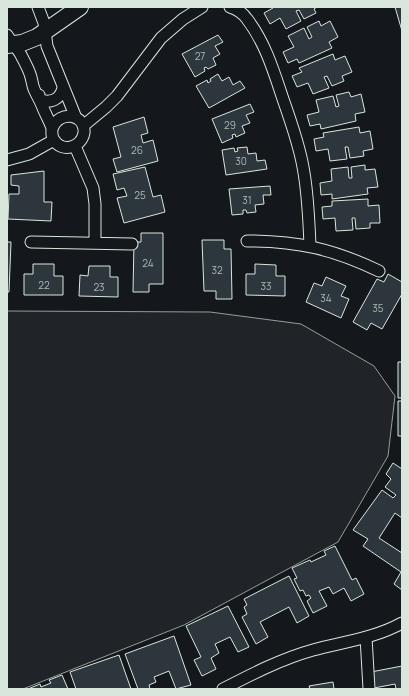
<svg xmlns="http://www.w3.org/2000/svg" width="409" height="696" font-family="Manrope,sans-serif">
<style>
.green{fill:#202428;stroke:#939e99}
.building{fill:#2c363c;stroke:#d8e6dc}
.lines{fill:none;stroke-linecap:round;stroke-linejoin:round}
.street-casing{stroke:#d8e6dc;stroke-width:13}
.secondary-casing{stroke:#d8e6dc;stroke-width:18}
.street{stroke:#14181c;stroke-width:11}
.secondary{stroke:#14181c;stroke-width:16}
.labels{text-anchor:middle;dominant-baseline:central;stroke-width:3;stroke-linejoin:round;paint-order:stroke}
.number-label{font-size:10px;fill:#adbab4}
</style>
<rect width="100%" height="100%" fill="#14181c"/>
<!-- green -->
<path class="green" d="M7,311L210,312L301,324L374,366L395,396L388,456L338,542L184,625L23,689H7Z"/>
<!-- building -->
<path class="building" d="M272,7H317L314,9L316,13L304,19L299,10L296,11L301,21L286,29L280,18L270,24L264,13L273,8Z
M395,7H402V31Z
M319,21L321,26L330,21L338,37L329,42L332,48L299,63L297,59L288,63L283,52L294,47L288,36L304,28L309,39L312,37L307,27Z
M218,35L223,42L215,46L220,54L213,58L216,65L208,69L206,67L204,68L205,71L195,77L182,54Z
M333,54L335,60L345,56L352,72L342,76L344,81L332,86L327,76L324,77L329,88L313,94L308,83L297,87L292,76L302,72L299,68Z
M218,74L222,81L229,77L233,85L240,81L245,88L209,108L196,86L207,80L208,83L211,81L210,79Z
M349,92L351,97L361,94L365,112L355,114L356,121L321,129L320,124L310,126L307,115L319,112L316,100L333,96L336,107L339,106L336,95Z
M250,104L254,112L246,115L250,123L242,126L245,133L236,137L235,134L232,135L233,138L222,143L212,119Z
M144,117L148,133L141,135L143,143L153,140L158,161L117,172L113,159L121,157L113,127Z
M359,127L360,133L370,131L373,149L363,151L364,156L350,158L348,147H345L347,159L330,161L328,149L316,151L314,139L324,137L323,133Z
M247,147L248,154L256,153L257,161L265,160L267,169L226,175L222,150L234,148L235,152L238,151L237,148Z
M365,165V170L375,169L378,187L367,188L368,194L332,199V194L321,195L320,183L332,181L331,169L348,167L349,178H352L351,167Z
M145,167L153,197L161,195L165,212L124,223L117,198L127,196L124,188L117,190L113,174Z
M44,171V202H52L51,221L8,219L9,194H19V186L11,185V175Z
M270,186L271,195H263L264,204L255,205L256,212L247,213L246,210H243V214L232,215L229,189Z
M368,199V206L379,205L380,223H370V228L356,229L355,218H352L353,230L336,231L335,218L323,219L322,207L332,206V201Z
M141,233H163V284H149V292H133L134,242H141Z
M202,240H224V249H231L232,299H216V291H204Z
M7,242H11L9,292H7Z
M33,264H54V276H63V295H24V274H33Z
M255,264L276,265V276H285V296L246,295V274H255Z
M89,266H110V277H118V297L79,296L80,275L88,276Z
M388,274L402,282V294L382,329L371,323L367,330L353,322L377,279L384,282Z
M326,277L346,286L341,296L349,299L341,318L306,302L314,283L322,286Z
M398,362H402V398H398Z
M398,401H402V436H398Z
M393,463L402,469V518L395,513L379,538L402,553V590L394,584L401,572L363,546L368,539L353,530L382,490L393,498L396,495L385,487L391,479L386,474Z
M335,546L352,580L356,578L364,594L351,601L344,588L333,594L329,587L319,591L327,606L313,613L307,601L311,598L309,595L306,596L303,590L300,591L294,579L297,578L292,568L310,560L311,562L326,555L324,551Z
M289,576L309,616L297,623L289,607L260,622L268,637L256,644L242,617L247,614L244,607L247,605L244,599Z
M228,606L249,647L238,652L230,637L215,644L219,653L211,658L216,669L202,676L194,660L201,657L186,626Z
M174,636L191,685L176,689L169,671L154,677L156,682L149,685L150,689H138L125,654Z
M119,655L131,689H76L70,672Z
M402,666V689H396L395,684L374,688L371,672Z
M62,675L68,689H28L40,684L41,687L51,683L49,680Z
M333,682L334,689H310L309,686Z"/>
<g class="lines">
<defs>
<path id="street" d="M38,7L44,23L47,46L76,118
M230,7C236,9 243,13 247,19C265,42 274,72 283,99C291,122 299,144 303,167C308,193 309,219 310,246
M7,35C11,42 17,48 21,55C24,61 28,68 30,74C32,79 32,84 34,89C37,96 41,102 43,108C46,115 50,122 52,128C52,133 51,136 54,140C62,153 81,148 84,133C86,114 59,109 52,129
M39,95V99C50,104 60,100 63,88
M83,126L106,107L117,96L161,38L183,19L202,7
M75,146L93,188L95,204V243
M7,160L29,154L54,140
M247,241C298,241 333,249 379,271
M31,242L132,244
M366,637L369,689
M223,689C252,674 281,659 313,650C343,642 375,638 402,623"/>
<path id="secondary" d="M7,45L22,43L37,37L80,7"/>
</defs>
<!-- street casing -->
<use href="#street" class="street-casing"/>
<!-- secondary casing -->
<use href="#secondary" class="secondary-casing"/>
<!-- street -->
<use href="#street" class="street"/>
<!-- secondary -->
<use href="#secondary" class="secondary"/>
</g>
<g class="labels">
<!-- number labels -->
<g class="number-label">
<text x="200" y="56">27</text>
<text x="230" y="125">29</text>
<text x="137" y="150">26</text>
<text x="241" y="161">30</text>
<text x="140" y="195">25</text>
<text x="247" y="200">31</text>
<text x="148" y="263">24</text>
<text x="217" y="270">32</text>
<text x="44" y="285">22</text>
<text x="266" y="286">33</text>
<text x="99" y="287">23</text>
<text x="326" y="298">34</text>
<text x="378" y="308">35</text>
</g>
</g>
<!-- border -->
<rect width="409" height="696" fill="none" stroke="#d8e6dc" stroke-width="16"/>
</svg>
